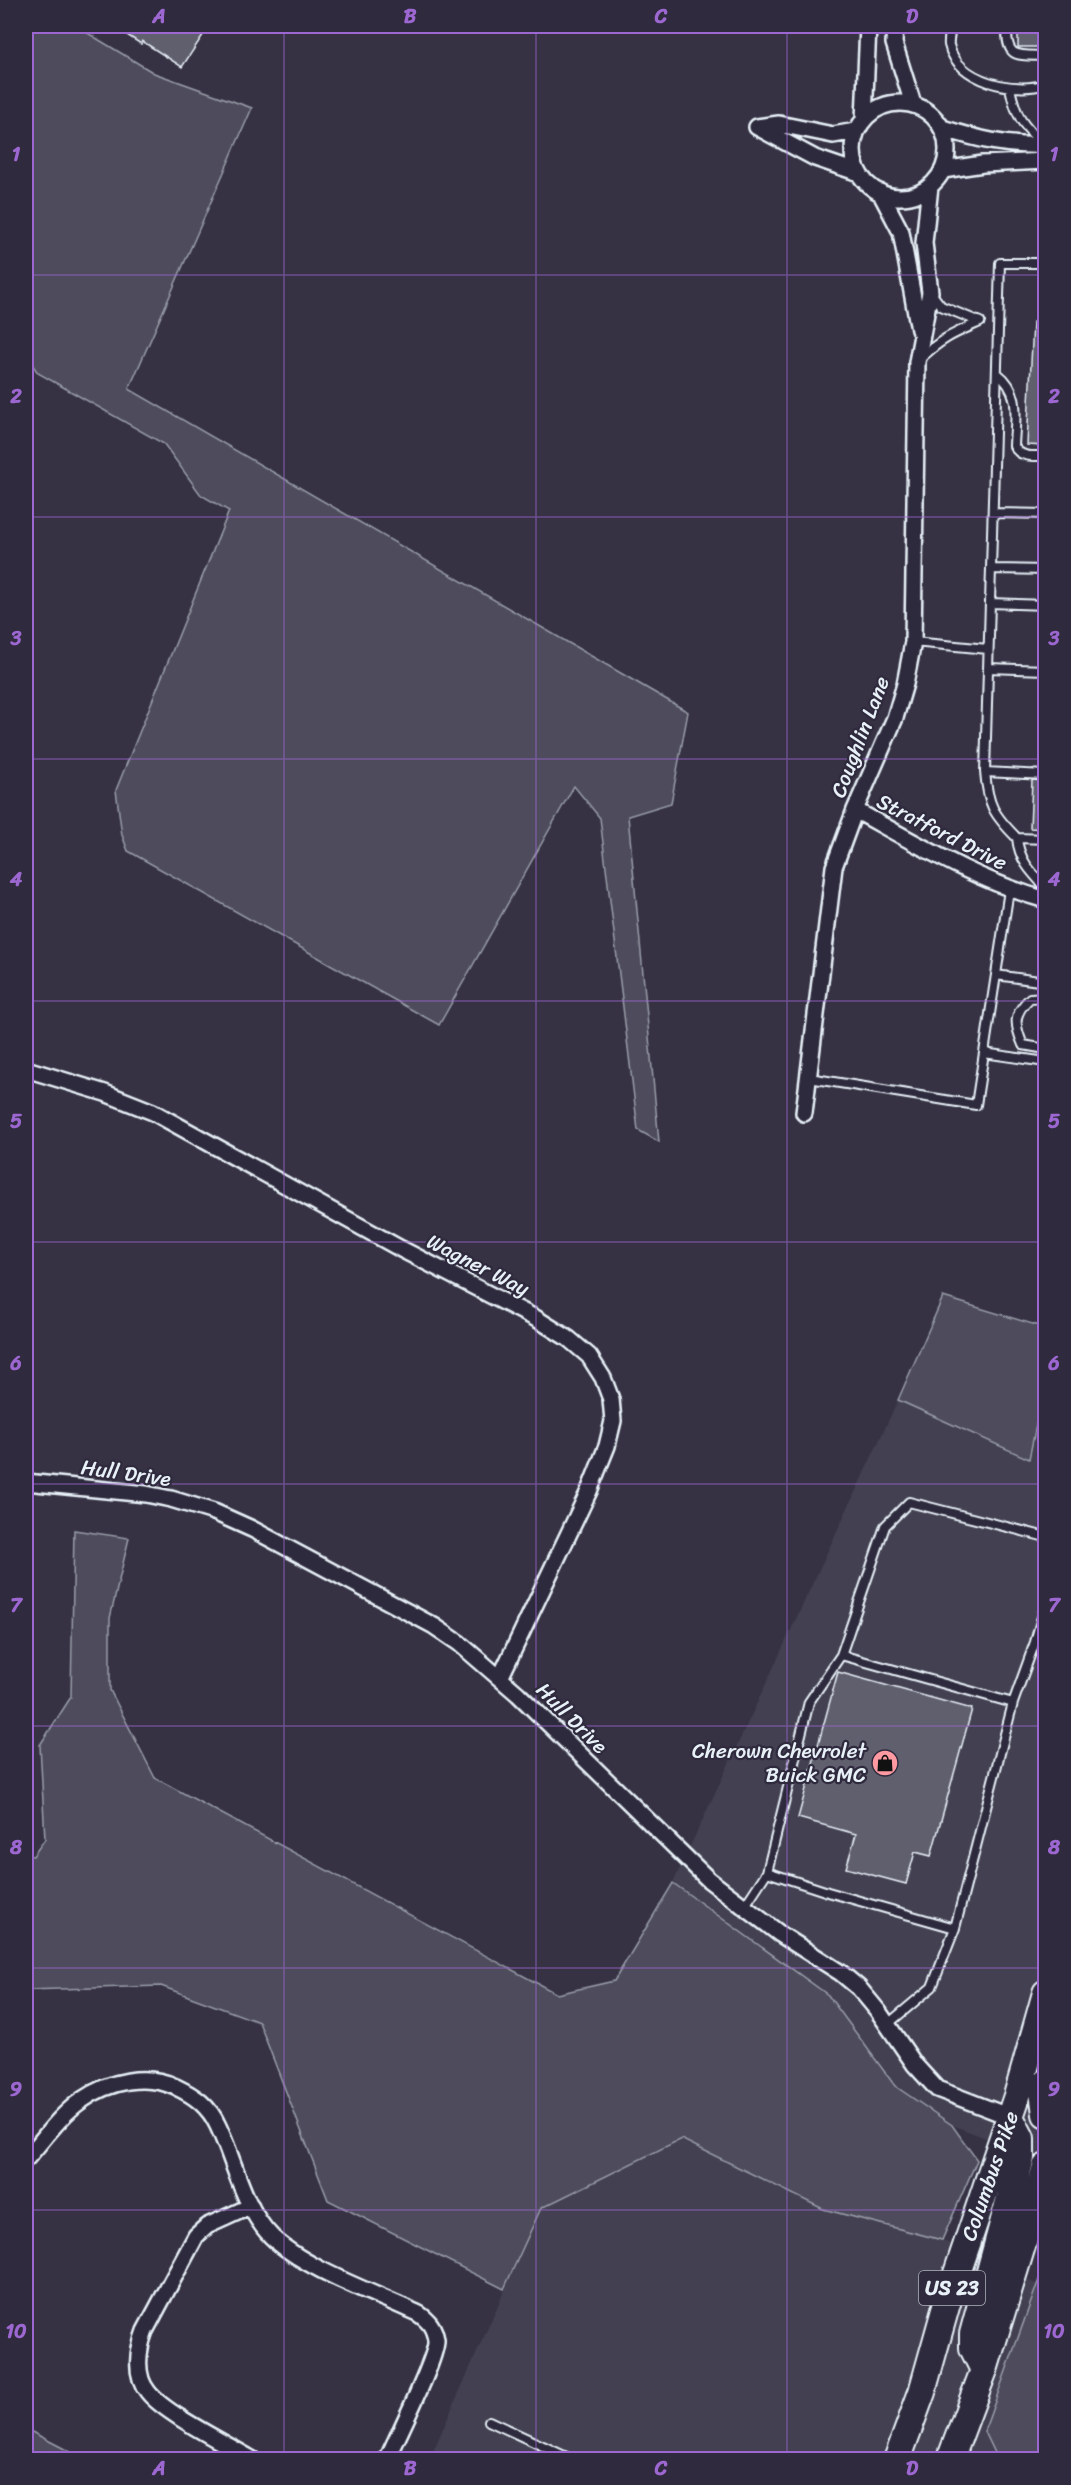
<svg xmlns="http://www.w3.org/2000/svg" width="1071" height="2485" font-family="Sriracha,sans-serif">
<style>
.built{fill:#433f51}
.green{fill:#4d4b5c;stroke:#9a9eaa;stroke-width:1.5}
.building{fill:#605e6e;stroke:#e8f1f8;stroke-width:1.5}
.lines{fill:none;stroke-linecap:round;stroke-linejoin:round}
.service-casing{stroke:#e8f1f8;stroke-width:12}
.minor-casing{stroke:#e8f1f8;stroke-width:20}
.trunk-casing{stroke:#e8f1f8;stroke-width:30}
.service{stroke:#2f2a3d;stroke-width:8}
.minor{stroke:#2f2a3d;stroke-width:15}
.trunk{stroke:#2f2a3d;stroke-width:26}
.grid{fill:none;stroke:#9c67d0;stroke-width:1.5;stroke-opacity:0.55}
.labels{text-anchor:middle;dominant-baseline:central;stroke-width:4.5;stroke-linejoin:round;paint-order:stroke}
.shield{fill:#2f2a3d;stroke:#b0b5c0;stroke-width:1.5}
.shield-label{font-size:20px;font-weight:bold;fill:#e8f1f8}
.street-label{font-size:21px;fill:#e8f1f8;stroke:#2f2a3d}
.poi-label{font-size:21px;fill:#e8f1f8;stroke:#2f2a3d;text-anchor:end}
.neatline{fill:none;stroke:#9c67d0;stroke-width:2}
.grid-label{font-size:20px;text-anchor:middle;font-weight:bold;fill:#9c67d0}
</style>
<rect width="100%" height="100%" fill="#363244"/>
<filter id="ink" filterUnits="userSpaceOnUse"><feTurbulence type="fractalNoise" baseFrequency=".0167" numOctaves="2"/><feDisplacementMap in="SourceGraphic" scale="12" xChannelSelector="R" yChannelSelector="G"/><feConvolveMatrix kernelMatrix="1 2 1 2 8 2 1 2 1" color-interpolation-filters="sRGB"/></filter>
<g filter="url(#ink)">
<!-- built -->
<path class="built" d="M1042,1395L1045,1396V2161L952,2125L895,2086L828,1995L673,1883L898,1400L1029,1459Z
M681,2139L823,2209L942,2240L1038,2285L984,2432L997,2459L429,2460L541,2208Z"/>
<!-- green -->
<path class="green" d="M26,26H76L154,73L252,108L129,389L688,712L671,803L628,816L659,1142L638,1130L600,818L574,786L439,1025L128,851L122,835L116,790L229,511L201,495L164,444L38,373L26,355Z
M943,1297L1039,1326L1045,1318V1396H1042L1029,1459L898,1400Z
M74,1530L129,1538L110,1618V1690L155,1778L557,1994L614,1981L673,1883L828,1995L895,2086L952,2125L977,2160L942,2240L823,2209L681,2139L541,2208L504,2289L328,2200L259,2022L161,1986L26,1990V1855L33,1856L45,1839L40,1745L71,1697Z
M1045,2263V2459H997L984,2432Z
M26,2429L84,2459H26Z"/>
<!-- building -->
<path class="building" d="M113,26H209L182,67L142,41L141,44Z
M1018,26H1046V47H1018Z
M1033,322H1046V446L1027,445Z
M1032,780L1046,781V829L1030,828Z
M838,1672L972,1709L931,1856L915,1852L906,1884L846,1868L856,1834L798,1818Z"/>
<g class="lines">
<defs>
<path id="service" d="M951,26C951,31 948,39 949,45C957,82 1015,94 1046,84
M1007,26C1006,59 1016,55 1046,56
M1010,88C1016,117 1022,124 1043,145
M931,293L941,306L980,322
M920,359C942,338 953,334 980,322
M997,373C1022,392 1015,417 1014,446C1020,458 1033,456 1046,456
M993,513L1046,514
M991,569L1046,570
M990,603L1046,605
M913,642L988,649
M988,668L1046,670
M985,772L1046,775
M1017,838C993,814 988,805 985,772L1000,263H1046
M1046,839L1017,838C1019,860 1031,872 1046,888
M996,975L1046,982
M1046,997L1030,998C1013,1014 1014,1024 1023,1045L1046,1049
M984,1053L1046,1062
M809,1078L976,1105L1009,890
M841,1655L1013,1703
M767,1872L828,1892L955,1928
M744,1907L767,1872L809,1702L841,1655L885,1526L909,1502L1046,1537
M888,2024L932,1987L955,1928L1013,1703L1035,1642L1046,1603
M489,2421L573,2460"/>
<path id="minor" d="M895,26L894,43L913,104
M853 150a47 47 0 1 1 94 0a47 47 0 1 1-94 0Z
M864,119L868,26
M942,128C977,139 1008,147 1046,145
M856,131L833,135L779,124L757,127L815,158L859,173
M943,170L983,164L1046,161
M880,192L901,232L919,330
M855,810C917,844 977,881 1046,900
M26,1069L105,1093L153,1112L401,1249L537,1319L569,1339L589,1356L603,1378L611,1399L613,1421L607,1446L589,1491L500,1678
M804,1113L834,867L855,810L895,718L905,684L913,642L917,362L930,292L924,243L930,186
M26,1482L146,1494L171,1499L214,1512L252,1529L434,1626L459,1643L518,1694L709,1880L780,1934L841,1973L859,1988L878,2011L915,2065L937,2089L1010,2117
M26,2159C43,2140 61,2114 82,2100C109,2081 146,2073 176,2087C195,2096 209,2106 218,2126C235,2162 243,2207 271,2236C304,2269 375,2293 419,2314C429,2321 434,2327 436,2340C438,2356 396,2439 387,2460
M251,2206L207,2226L196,2236L145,2331C138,2349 134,2375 148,2392C165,2414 227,2444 253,2460"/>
<path id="trunk" d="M1046,2083L1043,2091L1046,2114
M984,2370L973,2348V2334L1021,2158V2138L1010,2117
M897,2460L922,2392L947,2303L1017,2096L1046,1993
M950,2460L984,2370L1046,2167"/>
</defs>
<!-- service casing -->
<use href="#service" class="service-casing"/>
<!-- minor casing -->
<use href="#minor" class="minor-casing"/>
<!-- trunk casing -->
<use href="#trunk" class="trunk-casing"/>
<!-- service -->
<use href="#service" class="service"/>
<!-- minor -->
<use href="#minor" class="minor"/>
<!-- trunk -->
<use href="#trunk" class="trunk"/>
</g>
</g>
<!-- grid -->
<path class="grid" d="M284,26V2460M536,26V2460M787,26V2460M26,275H1046M26,517H1046M26,759H1046M26,1001H1046M26,1242H1046M26,1484H1046M26,1726H1046M26,1968H1046M26,2210H1046"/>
<!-- icons -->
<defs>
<symbol id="shop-disc" viewBox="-11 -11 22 22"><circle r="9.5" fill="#ff9aa2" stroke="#2f2a3d"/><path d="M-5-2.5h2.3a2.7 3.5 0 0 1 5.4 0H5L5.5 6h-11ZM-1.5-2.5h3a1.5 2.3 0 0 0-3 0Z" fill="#111"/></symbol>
</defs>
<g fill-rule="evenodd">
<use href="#shop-disc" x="870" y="1748" width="30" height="30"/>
</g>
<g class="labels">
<!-- shield labels -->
<rect class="shield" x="919" y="2271" width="66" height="34" rx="4.5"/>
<g class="shield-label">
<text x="952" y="2288">US 23</text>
</g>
<!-- street labels -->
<g class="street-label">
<text transform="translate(860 737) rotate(-69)">Coughlin Lane</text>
<text transform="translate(942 832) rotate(27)">Stratford Drive</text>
<text transform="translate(478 1265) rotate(27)">Wagner Way</text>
<text transform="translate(126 1473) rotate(8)">Hull Drive</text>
<text transform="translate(572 1718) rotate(45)">Hull Drive</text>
<text transform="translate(990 2176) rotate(-71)">Columbus Pike</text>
</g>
<!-- poi labels -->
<g class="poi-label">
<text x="866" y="1751">Cherown Chevrolet<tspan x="866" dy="24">Buick GMC</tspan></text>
</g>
</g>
<!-- margin -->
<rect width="1071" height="2485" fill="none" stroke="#2f2a3d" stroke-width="66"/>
<rect x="33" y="33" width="1005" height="2419" class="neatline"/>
<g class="grid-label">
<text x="159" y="23">A</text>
<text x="410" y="23">B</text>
<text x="661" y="23">C</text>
<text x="912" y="23">D</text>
<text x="16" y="161">1</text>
<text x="1054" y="161">1</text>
<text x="16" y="403">2</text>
<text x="1054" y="403">2</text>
<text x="16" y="645">3</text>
<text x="1054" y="645">3</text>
<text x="16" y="886">4</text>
<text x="1054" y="886">4</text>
<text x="16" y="1128">5</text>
<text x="1054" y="1128">5</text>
<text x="16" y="1370">6</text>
<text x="1054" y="1370">6</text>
<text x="16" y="1612">7</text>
<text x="1054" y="1612">7</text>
<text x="16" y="1854">8</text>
<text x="1054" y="1854">8</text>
<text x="16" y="2096">9</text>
<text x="1054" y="2096">9</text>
<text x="16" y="2338">10</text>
<text x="1054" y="2338">10</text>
<text x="159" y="2475">A</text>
<text x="410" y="2475">B</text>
<text x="661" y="2475">C</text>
<text x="912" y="2475">D</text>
</g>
</svg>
